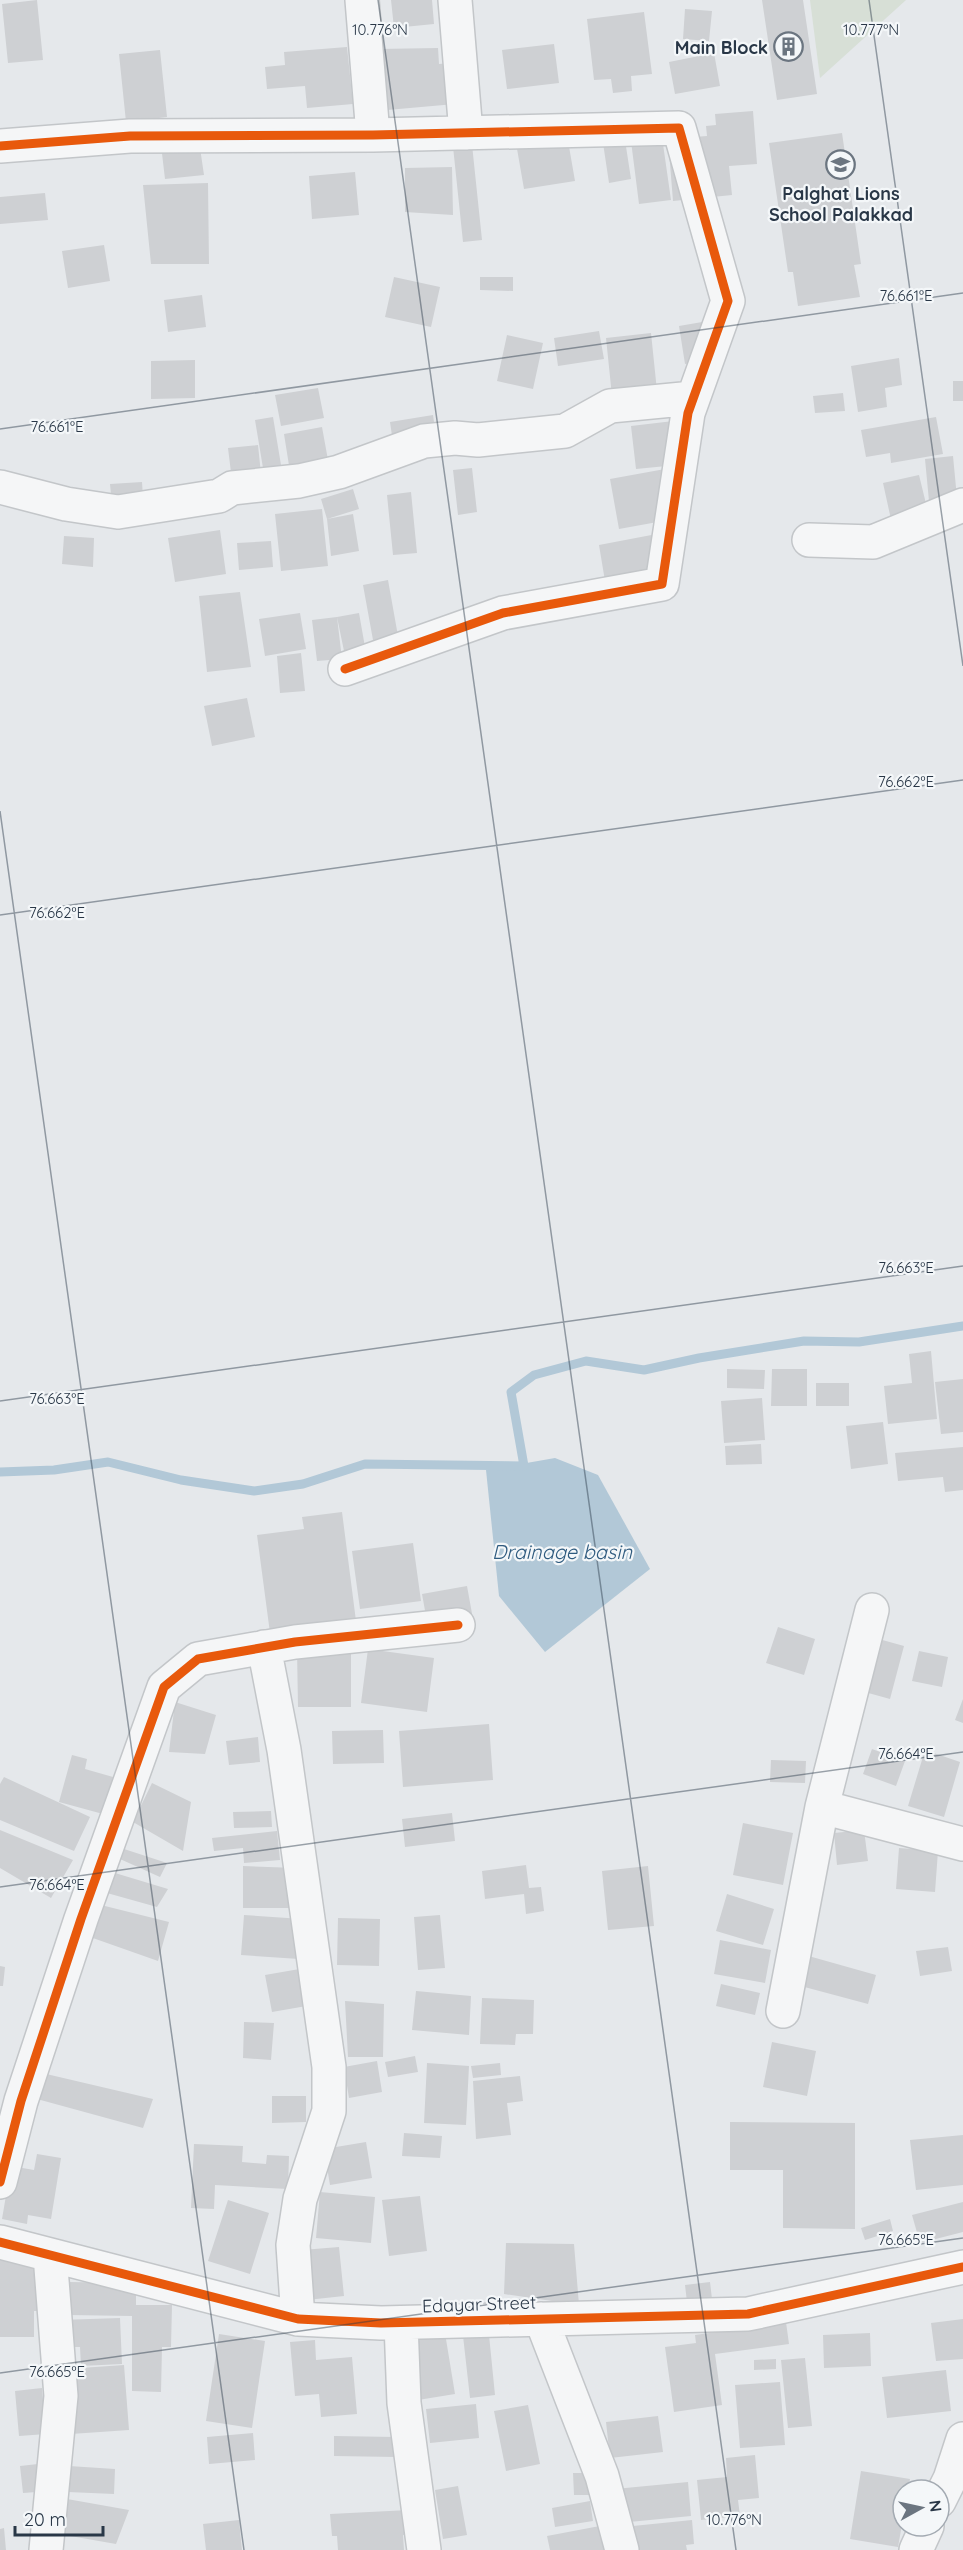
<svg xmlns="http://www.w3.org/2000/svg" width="963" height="2550" font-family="Quicksand,sans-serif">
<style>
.green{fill:#d7dfd6}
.water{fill:#b2c8d7}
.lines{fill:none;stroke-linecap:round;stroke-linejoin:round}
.stream{stroke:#b2c8d7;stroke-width:9}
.building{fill:#ced0d3}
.minor-casing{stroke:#c3c6c9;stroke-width:36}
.minor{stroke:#f5f6f7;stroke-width:33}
.cycleway-casing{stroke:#f4f7f9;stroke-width:13}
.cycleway{stroke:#e8590c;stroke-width:9}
.ticks{fill:none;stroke:#293747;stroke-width:1.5;stroke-opacity:0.45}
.labels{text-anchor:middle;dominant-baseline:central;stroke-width:4.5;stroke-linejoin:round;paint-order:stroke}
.poi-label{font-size:18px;font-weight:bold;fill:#293747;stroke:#f4f7f9;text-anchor:end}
.street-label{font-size:18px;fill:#293747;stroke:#f4f7f9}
.water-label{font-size:20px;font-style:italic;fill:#2f5b7f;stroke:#f4f7f9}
.ticks-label{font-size:15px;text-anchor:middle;fill:#293747;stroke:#f4f7f9;stroke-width:4.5;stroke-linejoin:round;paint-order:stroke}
</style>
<rect width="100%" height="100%" fill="#e5e8eb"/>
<!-- green -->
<path class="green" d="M810,0H906L820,78Z"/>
<!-- water -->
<path class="water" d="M555,1458L598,1475L650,1569L545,1652L499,1596L486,1470Z"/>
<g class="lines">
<!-- stream -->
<path class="stream" d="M0,1472L54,1470L108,1462L181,1480L254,1491L303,1484L365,1464L524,1466L511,1392L534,1375L586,1361L644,1370L699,1358L804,1341L859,1342L963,1326"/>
</g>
<!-- building -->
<path class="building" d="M37,0L43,60L8,63L2,4Z
M391,0H432L434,24L394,28Z
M762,0H803L817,94L777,100Z
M685,9L712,11L709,41L683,39Z
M644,12L652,74L631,76L632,91L613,93L611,79L594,80L587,19Z
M554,44L559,83L507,89L502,50Z
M347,47L353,104L307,108L305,86L267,89L265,67L285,65L284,52Z
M438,48L439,64L451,63L455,104L376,111L378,49Z
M160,50L167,117L126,122L119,54Z
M714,53L720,86L675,94L669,62Z
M753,111L757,164L729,166L732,195L673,201L668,139L707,136L706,126L716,125L715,114Z
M842,133L861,264L854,265L860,297L798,306L793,272H788L769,143Z
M471,135L482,240L463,242L452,137Z
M567,135L575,181L524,189L516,143Z
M662,137L671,200L639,204L631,141Z
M625,140L631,179L609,183L603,143Z
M199,141L204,175L165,179L161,145Z
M452,167L453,215L405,212V168Z
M355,172L359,215L312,219L309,176Z
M208,183L209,264H151L143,185Z
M45,193L48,220L0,224V197Z
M104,245L110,281L68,288L62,251Z
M394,277L440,287L431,327L385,317Z
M480,277H513V291L480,290Z
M202,295L206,327L168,332L164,300Z
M708,321L714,359L685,364L679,326Z
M599,331L604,359L558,366L554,338Z
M651,333L657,391L612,396L606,338Z
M507,335L543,343L533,389L497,381Z
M899,358L902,385L885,388L887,407L858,412L851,366Z
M195,360V398L151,399V361Z
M953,381H963V401H953Z
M318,388L324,418L281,426L275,395Z
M843,393L845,411L815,413L813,396Z
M433,415L438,450L395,456L390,422Z
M273,417L285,489L267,492L255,420Z
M936,417L943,454L891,463L890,453L866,457L861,430Z
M682,420L687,464L636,469L631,426Z
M322,427L330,471L291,478L284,434Z
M258,445L263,493L234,497L228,448Z
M953,456L957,498L929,501L925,459Z
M472,468L477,512L458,515L453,470Z
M665,469L674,519L619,529L610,479Z
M919,475L929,516L892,524L883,483Z
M142,482L144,512L113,515L110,484Z
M353,489L359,509L327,519L353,514L359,551L331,556L327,519L321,499Z
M411,492L417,553L393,555L387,495Z
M322,509L328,566L281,571L275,514Z
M220,530L226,574L175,582L168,538Z
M662,533L668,569L605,581L599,545Z
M64,536L94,538L93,567L62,564Z
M271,541L273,567L239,570L237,543Z
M388,580L398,636L373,640L363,585Z
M240,592L251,667L207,672L199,596Z
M300,613L306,649L265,656L259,619Z
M359,613L365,647L344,651L337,617Z
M337,617L342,659L317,661L312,620Z
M301,653L305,691L280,693L277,656Z
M247,698L255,737L212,746L204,706Z
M931,1351L937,1419L888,1424L884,1386L912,1383L909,1354Z
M727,1369L765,1370L764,1389L727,1388Z
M772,1369H807V1406H771Z
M963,1379V1432L941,1434L935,1382Z
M816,1383H849V1406H816Z
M762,1398L765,1440L724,1443L721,1401Z
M883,1422L888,1464L851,1469L846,1426Z
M761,1444L762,1464L726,1465L725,1446Z
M963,1447V1490L945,1492L943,1477L898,1481L895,1453Z
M342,1512L356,1621L270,1633L257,1535L304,1529L302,1517Z
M413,1543L421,1601L360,1609L352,1551Z
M467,1586L473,1619L428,1627L422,1594Z
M778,1627L815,1639L804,1675L766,1663Z
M868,1636L904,1646L890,1699L854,1689Z
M297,1649H351V1707H298Z
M368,1649L434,1658L427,1712L361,1703Z
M919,1651L948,1657L942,1687L912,1681Z
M963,1699V1723L955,1720Z
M175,1702L216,1715L205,1754L169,1752Z
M489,1724L493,1780L403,1787L399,1731Z
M383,1730L384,1763L333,1764L332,1731Z
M258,1737L260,1762L229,1765L226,1741Z
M872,1749L905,1761L896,1786L863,1774Z
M925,1750L960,1762L944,1817L908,1806Z
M72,1755L87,1759L85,1769L113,1777L103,1814L59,1802Z
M771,1760L806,1761L805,1783L770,1782Z
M4,1777L90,1817L74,1851L0,1820V1784Z
M152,1783L191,1802L183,1851L133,1822Z
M271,1811L272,1827L234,1828L233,1812Z
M452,1813L455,1841L405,1847L402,1819Z
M743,1823L793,1833L783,1885L733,1875Z
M0,1830L73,1860L51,1898L0,1868Z
M864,1830L868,1861L837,1865L834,1833Z
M277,1831L280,1860L244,1863L243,1848L214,1851L212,1838Z
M121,1848L167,1863L160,1877L120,1859Z
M899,1848L938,1851L935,1892L896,1889Z
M526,1865L529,1888L541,1887L544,1911L526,1914L524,1894L485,1899L482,1871Z
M243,1866L296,1868L297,1908H243Z
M648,1866L654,1926L608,1930L602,1871Z
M115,1873L168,1889L157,1907L107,1893Z
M727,1894L774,1909L763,1945L716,1931Z
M101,1905L169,1922L158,1961L90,1937Z
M244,1915L302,1919L299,1959L241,1955Z
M440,1915L445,1968L418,1970L414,1917Z
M338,1918L380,1919L379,1966L337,1965Z
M720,1940L771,1950L765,1983L714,1974Z
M948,1947L952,1971L920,1976L916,1951Z
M805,1955L876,1975L868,2004L797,1985Z
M0,1966L5,1967L3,1986H0Z
M311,1967L318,2004L272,2012L265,1975Z
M721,1984L760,1993L755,2015L716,2006Z
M416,1991L471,1996L469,2035L412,2030Z
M482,1998L534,2000L533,2034H516L515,2045L480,2044Z
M345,2001L384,2004L383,2057H348Z
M244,2022L274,2023L271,2060L243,2058Z
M772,2042L816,2051L807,2096L763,2087Z
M415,2056L418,2072L388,2077L385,2062Z
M377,2061L382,2092L349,2098L344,2067Z
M427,2063L469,2066L466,2125L424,2123Z
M500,2063L501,2075L473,2078L471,2066Z
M42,2073L153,2099L143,2128L37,2099Z
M520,2076L523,2101L507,2103L511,2135L476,2139L473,2081Z
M272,2096H306V2122L272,2123Z
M730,2122L855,2123V2229L783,2228V2170H730Z
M404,2133L442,2136L440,2158L402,2156Z
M963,2135V2185L916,2190L910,2140Z
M366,2142L372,2178L330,2185L324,2149Z
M194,2144L243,2146L242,2162L266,2164L267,2155L289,2156L288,2189L215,2185L214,2209L191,2208Z
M37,2154L61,2158L51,2219L28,2215L27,2224L2,2219L11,2166L34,2170Z
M320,2192L375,2197L371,2243L316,2238Z
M420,2196L427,2251L389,2256L382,2200Z
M228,2200L269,2213L250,2274L208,2261Z
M963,2202V2232L920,2243L912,2215Z
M890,2219L893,2231L865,2240L861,2228Z
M506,2243L574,2244L579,2305L504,2294Z
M339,2247L344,2296L307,2300L302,2250Z
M0,2257H43V2311H34V2337H0Z
M69,2282L136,2283V2305H172L171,2347H162L161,2392L132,2391V2316L69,2315Z
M710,2282L712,2299L687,2302L685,2285Z
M120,2318L122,2364L81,2366L80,2347H61L60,2320Z
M963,2319V2359L936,2361L931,2323Z
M786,2322L789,2344L715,2354L722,2405L674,2412L665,2347L696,2343L695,2335Z
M488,2325L495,2395L470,2398L462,2327Z
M444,2327L455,2394L418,2400L407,2334Z
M870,2333L871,2366L824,2368L823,2335Z
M219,2334L265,2341L252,2428L206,2421Z
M315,2340L316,2360L352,2357L357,2414L321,2417L319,2394L295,2396L290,2342Z
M805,2358L812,2426L788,2428L781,2360Z
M776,2359V2369L754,2370V2360Z
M124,2365L129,2430L71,2434L66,2369Z
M946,2370L951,2411L887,2418L882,2377Z
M780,2382L785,2445L740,2448L735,2385Z
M42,2388L46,2434L19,2436L15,2391Z
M476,2404L479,2438L430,2443L426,2409Z
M528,2405L540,2464L506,2471L494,2411Z
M658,2416L663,2452L610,2458L606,2422Z
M253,2433L255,2460L209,2464L207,2437Z
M334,2436L396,2437V2457L334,2456Z
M755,2455L759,2498L738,2500L740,2516L701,2520L697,2480L727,2477L726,2458Z
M47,2463L50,2491L23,2493L20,2466Z
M69,2466L115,2469L114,2494L68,2492Z
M861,2471L910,2479L908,2490H903V2519L898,2547L850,2539Z
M573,2473H589V2495H574Z
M688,2482L691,2516L619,2523L615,2489Z
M458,2486L467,2535L443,2539L435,2490Z
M67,2499L129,2510L116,2544L59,2534Z
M590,2501L593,2521L555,2527L552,2508Z
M409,2510L410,2534L403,2535L404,2550H338L337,2536H332L330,2514Z
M239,2520L242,2550H206L203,2524Z
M692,2520L694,2544L686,2545L687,2550H636L633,2526Z
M605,2525L609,2550H550L547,2536Z
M4,2528L6,2550H0V2529Z"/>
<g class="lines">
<defs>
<path id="minor" d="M362,0L373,135
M455,0L466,133
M0,146L130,136L373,135L679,128L728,301L688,413L662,584L503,613L345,669
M0,487L66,504L118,512L219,496L232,488L299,481L339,472L424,441L455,438L478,440L565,431L610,406L693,398
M809,540L873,542L963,505
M264,1647L284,1750L329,2067V2111L300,2199L293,2245L298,2319
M822,1807L963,1844
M783,2011L822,1807L872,1610
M0,2182L21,2101L81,1919L164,1687L198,1659L295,1642L458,1625
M0,2242L298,2319L381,2323L748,2314L963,2267
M541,2319L602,2476L622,2550
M401,2323L404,2403L424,2550
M939,2501L950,2479L963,2439
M46,2550L61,2396L50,2255
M916,2550L927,2526"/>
</defs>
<!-- minor casing -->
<use href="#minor" class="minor-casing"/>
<!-- minor -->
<use href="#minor" class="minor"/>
<defs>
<path id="cycleway" d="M0,146L130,136L373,135L679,128L728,301L688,413L662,584L503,613L345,669
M0,2182L21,2101L81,1919L164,1687L198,1659L295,1642L458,1625
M0,2242L298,2319L381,2323L748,2314L963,2267"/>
</defs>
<!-- cycleway casing -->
<use href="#cycleway" class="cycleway-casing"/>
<!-- cycleway -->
<use href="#cycleway" class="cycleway"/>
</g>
<!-- ticks -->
<path class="ticks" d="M378,0L736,2550M869,0L963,666M0,429L963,293M0,811L244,2550M0,915L963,780M0,1401L963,1266M0,1887L963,1752M0,2373L963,2238"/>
<!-- icons -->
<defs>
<symbol id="building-ring" viewBox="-11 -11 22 22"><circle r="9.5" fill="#f4f7f9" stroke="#6b7580" stroke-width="1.5"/><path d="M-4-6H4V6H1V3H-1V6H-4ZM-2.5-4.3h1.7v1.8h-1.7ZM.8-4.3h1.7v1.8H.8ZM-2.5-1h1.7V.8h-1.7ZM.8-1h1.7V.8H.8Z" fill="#6b7580"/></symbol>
<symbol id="school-ring" viewBox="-11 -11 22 22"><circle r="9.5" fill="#f4f7f9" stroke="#6b7580" stroke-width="1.5"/><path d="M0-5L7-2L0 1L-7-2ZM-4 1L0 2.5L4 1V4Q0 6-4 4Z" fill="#6b7580"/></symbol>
</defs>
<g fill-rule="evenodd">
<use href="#building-ring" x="772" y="30" width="33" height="33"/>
<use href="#school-ring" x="824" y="148" width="33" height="33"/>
</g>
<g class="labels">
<!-- poi labels -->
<g class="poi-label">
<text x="768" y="47">Main Block</text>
<text x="841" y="193" text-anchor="middle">Palghat Lions<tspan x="841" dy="21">School Palakkad</tspan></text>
</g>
<!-- street labels -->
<g class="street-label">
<text transform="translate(479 2304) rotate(-2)">Edayar Street</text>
</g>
<!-- water labels -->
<g class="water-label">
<text x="562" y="1551">Drainage basin</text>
</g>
</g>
<g class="ticks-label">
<text x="380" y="35">10.776°N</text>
<text x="871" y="35">10.777°N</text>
<text x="906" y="301">76.661°E</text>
<text x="57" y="432">76.661°E</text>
<text x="906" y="787">76.662°E</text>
<text x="57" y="918">76.662°E</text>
<text x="906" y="1273">76.663°E</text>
<text x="57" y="1404">76.663°E</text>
<text x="906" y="1759">76.664°E</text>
<text x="57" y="1890">76.664°E</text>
<text x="906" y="2245">76.665°E</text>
<text x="57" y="2377">76.665°E</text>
<text x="734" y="2525">10.776°N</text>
</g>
<!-- north arrow -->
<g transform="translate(921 2508) rotate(82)"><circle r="28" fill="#f4f7f9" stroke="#a3aab2" stroke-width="1.5"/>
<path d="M0-4.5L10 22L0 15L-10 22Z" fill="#6b7580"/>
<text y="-9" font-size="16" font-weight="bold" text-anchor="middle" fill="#293747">N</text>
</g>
<!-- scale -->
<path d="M15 2526v9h88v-9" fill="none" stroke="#293747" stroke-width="3"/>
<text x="24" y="2526" font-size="18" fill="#293747" stroke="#f4f7f9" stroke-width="4.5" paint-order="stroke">20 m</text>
</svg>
